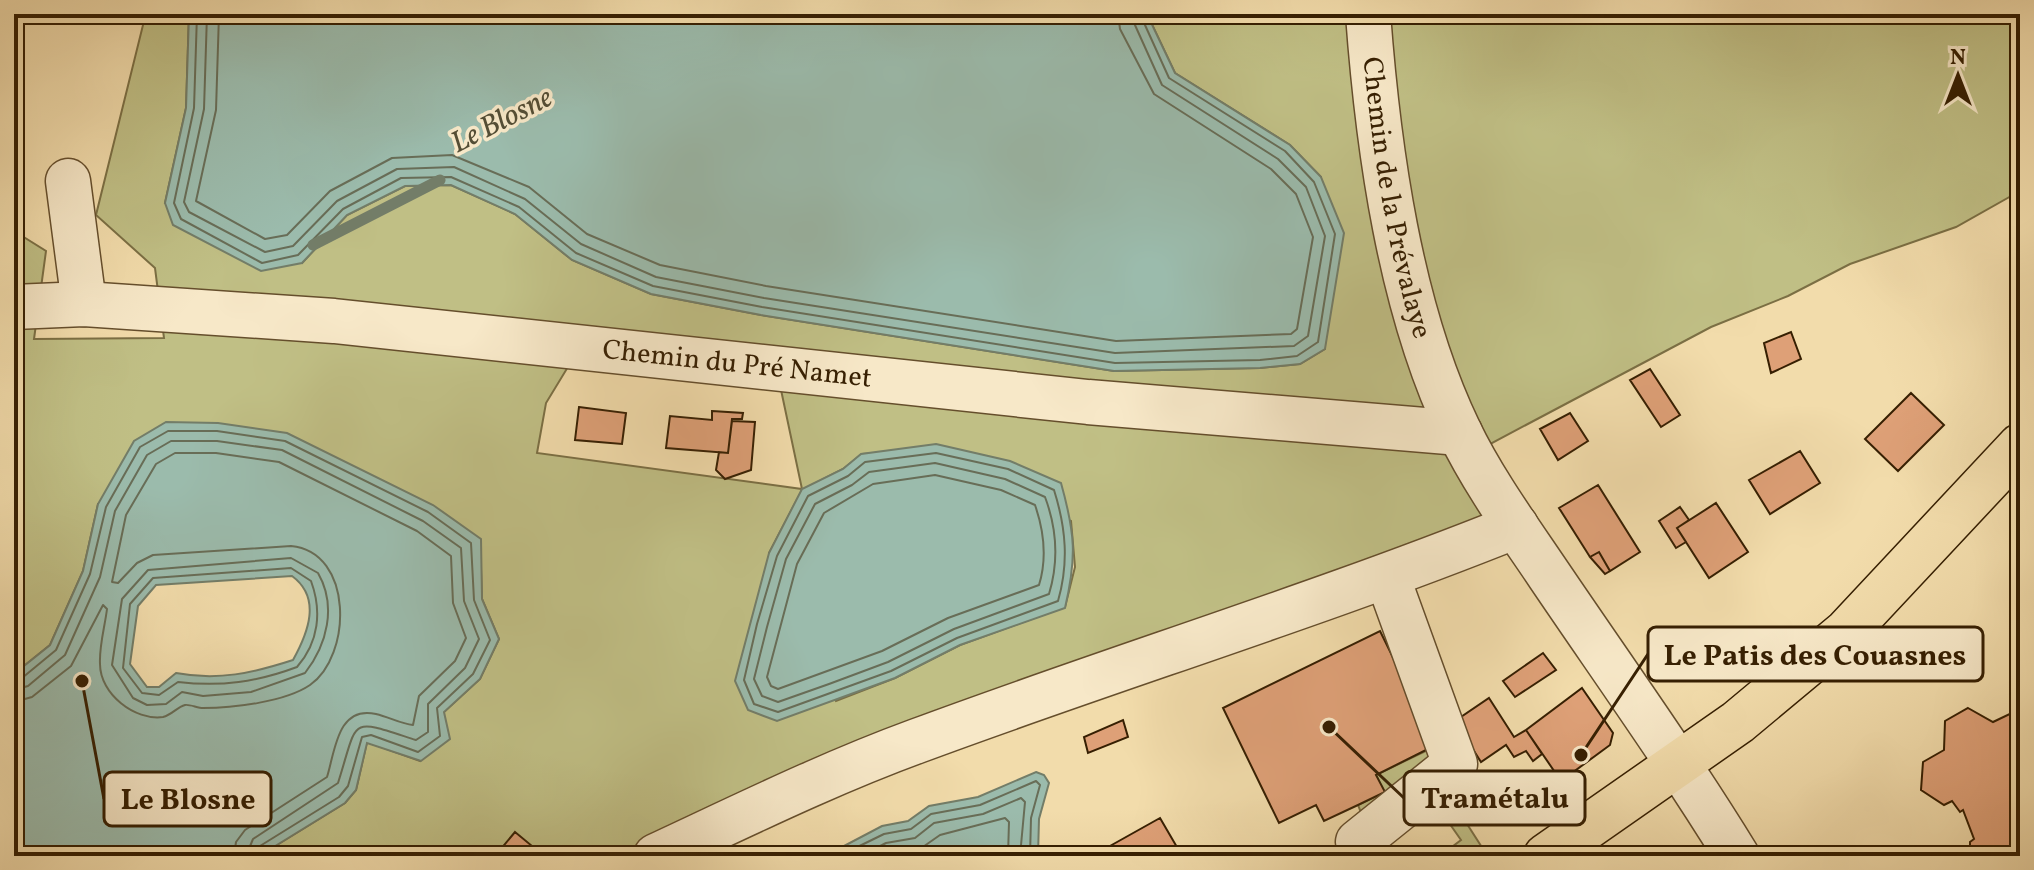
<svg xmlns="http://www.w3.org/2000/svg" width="2034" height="870" font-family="Vollkorn,serif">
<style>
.green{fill:#c0bf85;stroke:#7b6f44;stroke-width:2;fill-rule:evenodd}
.water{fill:#9bbbac;stroke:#737d68;stroke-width:2;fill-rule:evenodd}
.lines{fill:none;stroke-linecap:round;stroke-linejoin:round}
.shore{stroke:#686d57;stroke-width:2}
.stream{stroke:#737d68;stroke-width:11}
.building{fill:#dea077;stroke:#361f02;stroke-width:2}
.minor-casing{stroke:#654e2c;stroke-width:47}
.major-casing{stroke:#361f02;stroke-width:47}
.minor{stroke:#f7e8c8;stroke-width:44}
.major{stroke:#f2dcab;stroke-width:44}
.labels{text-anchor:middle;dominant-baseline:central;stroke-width:7;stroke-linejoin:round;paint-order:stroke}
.street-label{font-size:28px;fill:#361f02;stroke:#f7e8c8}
.water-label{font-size:30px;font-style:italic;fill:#544e35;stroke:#f7e8c8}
.leader{fill:none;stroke:#361f02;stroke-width:3}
.callout-dot{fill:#361f02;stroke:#f7e8c8;stroke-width:3}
.callout{fill:#f7e8c8;stroke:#361f02;stroke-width:3}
.callout-label{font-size:30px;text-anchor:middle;font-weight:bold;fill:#361f02}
</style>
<rect width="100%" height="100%" fill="#f2dcab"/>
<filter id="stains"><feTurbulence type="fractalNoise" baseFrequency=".0025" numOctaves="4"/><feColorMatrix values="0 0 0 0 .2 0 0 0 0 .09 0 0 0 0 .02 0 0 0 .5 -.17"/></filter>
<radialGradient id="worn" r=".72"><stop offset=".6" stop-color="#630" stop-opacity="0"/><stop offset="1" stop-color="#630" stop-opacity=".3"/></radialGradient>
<!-- green -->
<path class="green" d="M141,14H189L186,108L165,203L302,263L347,215L405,186L451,185L515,214L572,260L651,294L761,315L1114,371L1260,368L1300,364L1325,349L1321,177L1290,145L1175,73L1147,14H2020V191L1956,227L1850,264L1788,296L1711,327L1490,444L1499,527L672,856H259L345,803L356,790L367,742L420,761L444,712L480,679L499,639L482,599L480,539L98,504L83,571L50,645L14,674V231L46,251L34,339L164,338L155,268L96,215L145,17ZM591,329L773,352L802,489L537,453L546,403ZM894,452L1071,521L1075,567L1065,607L960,645L895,678L836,701L769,553L802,490L843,469L862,454Z
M1434,747L1440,760L1362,815L1358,805L1384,792L1376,775Z
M1444,788L1483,849L1473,856H1440L1461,840L1431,797Z"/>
<!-- water -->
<path class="water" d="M189,14H1147L1175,73L1290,145L1321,177L1344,233L1325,349L1300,364L1260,368L1114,371L761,315L651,294L572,260L515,214L451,185L405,186L347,215L302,263L261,271L173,225L165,203L186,108Z
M166,422L218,423L287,433L433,505L481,539L482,599L499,639L480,679L444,712L450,739L421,761L367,743L356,790L345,803L259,856H26L14,840V674L50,645L83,571L98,504L134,441ZM292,576C322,598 308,633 293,660C253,673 218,681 176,673L159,687H147L130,664L138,606L156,585Z
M936,444L1010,461L1061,483C1075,533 1077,557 1065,608L960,645L895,678L777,721L748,710L735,681L769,553L802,489L843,469L861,454Z
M1036,772L1044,775L1049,783L1039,819L1038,856H825L882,826L908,821L929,806L978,797Z"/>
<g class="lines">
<!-- shore -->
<path class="shore" d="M197,14L194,108L174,203L181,219L262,263L298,255L343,209L401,178L451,177L519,207L576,253L653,286L762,307L1115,363L1260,360L1297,356L1318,342L1335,234L1314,182L1285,151L1169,78L1140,14
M207,14L204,109L184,202L189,212L265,252L293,246L337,201L397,169L454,167L525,199L581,244L656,277L764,298L1115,353L1294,346L1308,336L1325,236L1306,187L1278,159L1162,85L1130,14
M219,14L216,110L196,201L265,239L287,235L330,191L392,158L452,155L529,187L587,234L660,265L766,286L1116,341L1291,334L1297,329L1313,237L1296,194L1271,169L1154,94L1120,29L1118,14
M936,453L1008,469L1054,490C1066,528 1069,563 1058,601L957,638L891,671L778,712L754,704L744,680L757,624L777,556L808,496L848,476L865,462Z
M935,463L1005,479L1045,497C1057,529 1059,561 1049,594L954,629L888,662L829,684L778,702L762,696L754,679L767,627L786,559L815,504L852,485L869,472Z
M935,475L1001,490L1035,505C1044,531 1047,559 1039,585L948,618L882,651L778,689L771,686L767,677L797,564L824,513L873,484Z
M291,558L318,573C337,606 327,645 305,673L251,692L203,696L182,692L166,704L147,705L133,698L112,665L122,599L148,570Z
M291,568L311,581C322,611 319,642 297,667C257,682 221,687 178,682L159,695L142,693L123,668L130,604L153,578Z
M14,680L22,678L56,650L90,574L106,507L140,447L168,431H217L285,441L428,512L471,543L474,600L490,640L473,674L437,708L440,736L418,752L371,735L362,737L348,786L339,797L260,846L256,856
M14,690L28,686L65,655L100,577L115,511L147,455L171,441H217L282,450L423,521L461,548L464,601L479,639L465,668L428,704V732L416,740C347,718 359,717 338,783L253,839L246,856
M14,702L32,697L71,666L103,605L107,609C105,626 99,646 100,664C100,694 135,721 163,717C172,715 177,707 185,705C189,704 198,708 203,708C233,708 285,702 310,685C352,656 354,552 291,546L153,555L137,563L118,583L112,582L126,515L156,464L175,453H216L279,462L417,531L451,556L453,603L466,638L455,661L419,696L413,725C401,724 389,717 376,714C337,705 335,752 327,777L245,830L236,842L234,856
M839,856L884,834L911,829L931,814L980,805L1036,781L1040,785L1031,818L1030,856
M861,856L886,843L915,838L934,823L983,814L1021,798L1025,802L1020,856
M888,856L920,849L940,835L1005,818L1009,822L1008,856"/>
<!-- stream -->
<path class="stream" d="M313,245L440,180"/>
</g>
<!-- building -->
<path class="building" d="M1791,332L1801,359L1771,373L1764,343Z
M1650,369L1680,415L1661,427L1630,380Z
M1911,393L1944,425L1898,471L1865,439Z
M579,407L626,413L622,444L575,440Z
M712,411L743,413L742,419H732L728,453L666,448L670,416L712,420Z
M1570,413L1588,441L1558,460L1540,429Z
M732,421L755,422L751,470L725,479L716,470L719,452L728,453Z
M1800,451L1820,483L1770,514L1749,480Z
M1598,485L1640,552L1610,571L1599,552L1590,557L1559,508Z
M1716,503L1748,552L1709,578L1677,528Z
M1680,507L1689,520L1677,528L1686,542L1676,548L1659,521Z
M1599,552L1610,571L1605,574L1590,557Z
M1380,631L1436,745L1376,775L1385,792L1358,805L1324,821L1316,805L1279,823L1223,708Z
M1543,653L1556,670L1515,697L1503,681Z
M1582,688L1613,733L1610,745L1561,781L1526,730Z
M1489,698L1514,737L1526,730L1542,754L1533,761L1526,751L1514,757L1506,745L1481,762L1455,721Z
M1968,708L1993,722L2020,709V856H1970V842L1974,839L1963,810L1960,812L1952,801L1944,805L1921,790L1923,762L1944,750L1945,721Z
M1123,720L1128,737L1088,753L1084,737Z
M1160,818L1181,854L1104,856L1101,851Z
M515,832L532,846L523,856H495Z"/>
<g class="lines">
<defs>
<g id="minor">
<path id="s1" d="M1368,14C1378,149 1400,309 1459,431C1483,481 1518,529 1549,575C1612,668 1678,760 1737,856"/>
<path d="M68,181L84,304"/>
<path id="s2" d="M14,307L84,304L334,321L1088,402L1460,433"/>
<path d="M656,856C742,816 827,774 917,741C1116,667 1319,605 1516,526"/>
<path d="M1366,856L1358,842L1455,764L1387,576"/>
</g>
<path id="major" d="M1546,856L1738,722L1846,632L2020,446"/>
</defs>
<!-- minor casing -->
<use href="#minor" class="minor-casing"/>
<!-- major casing -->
<use href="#major" class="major-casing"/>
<!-- minor -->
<use href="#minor" class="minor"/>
<!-- major -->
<use href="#major" class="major"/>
</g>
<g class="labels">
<!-- street labels -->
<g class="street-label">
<text stroke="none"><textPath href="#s1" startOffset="186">Chemin de la Prévalaye</textPath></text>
<text stroke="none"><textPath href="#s2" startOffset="726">Chemin du Pré Namet</textPath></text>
</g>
<!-- water labels -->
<g class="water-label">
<text transform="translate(502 121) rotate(-27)">Le Blosne</text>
</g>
</g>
<!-- callouts -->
<path class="leader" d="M1581 755L1648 654M1329 727L1404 798M82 681L104 799"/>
<g class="callout-dot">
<circle cx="1581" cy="755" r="8"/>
<circle cx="1329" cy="727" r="8"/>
<circle cx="82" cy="681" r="8"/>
</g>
<g class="callout">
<rect x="1648" y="627" width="335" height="54" rx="8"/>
<rect x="1404" y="771" width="181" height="54" rx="8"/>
<rect x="104" y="772" width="167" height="54" rx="8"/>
</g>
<g class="callout-label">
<text x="1815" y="665">Le Patis des Couasnes</text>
<text x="1495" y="808">Tramétalu</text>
<text x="188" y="809">Le Blosne</text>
</g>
<!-- margin -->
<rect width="2034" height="870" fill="none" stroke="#f2dcab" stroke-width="48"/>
<rect x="16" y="16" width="2002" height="838" fill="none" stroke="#361f02" stroke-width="4"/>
<rect x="24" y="24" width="1986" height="822" fill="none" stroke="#361f02" stroke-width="2"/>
<!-- north arrow -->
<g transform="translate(1958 76)" stroke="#f7e8c8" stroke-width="6" paint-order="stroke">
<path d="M0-6L14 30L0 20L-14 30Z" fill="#361f02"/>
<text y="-12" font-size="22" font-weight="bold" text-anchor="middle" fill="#361f02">N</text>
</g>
<rect width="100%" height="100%" filter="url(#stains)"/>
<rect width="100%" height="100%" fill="url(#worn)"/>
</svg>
